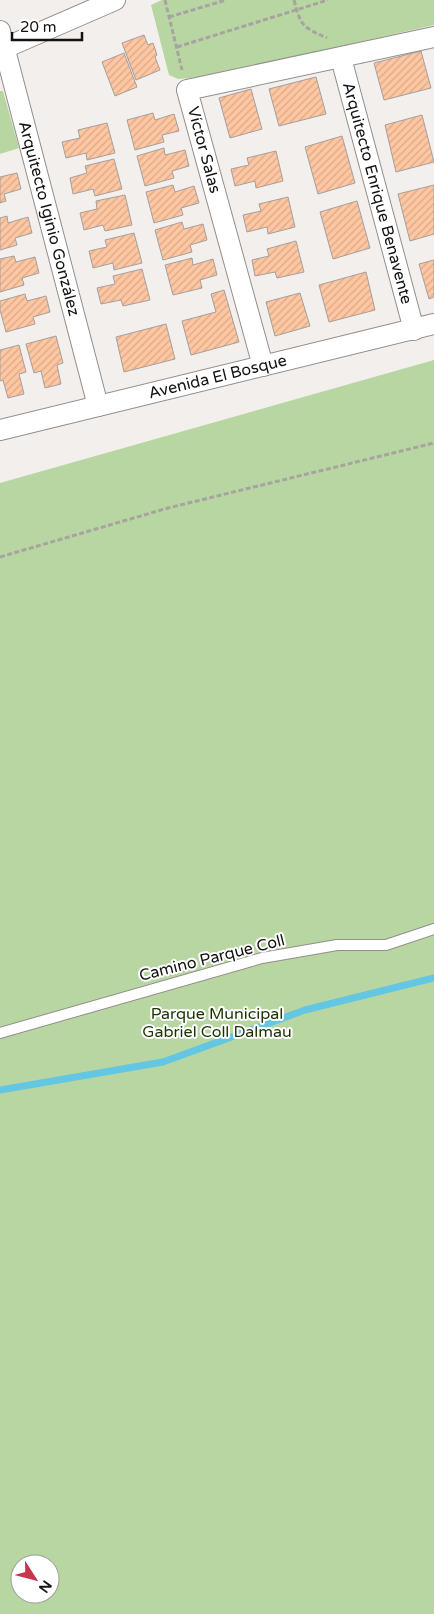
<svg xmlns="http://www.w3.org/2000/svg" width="434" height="1614" font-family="'Varela Round',sans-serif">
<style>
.green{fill:#b8d6a2;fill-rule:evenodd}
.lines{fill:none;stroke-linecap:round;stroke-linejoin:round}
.stream{stroke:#63c6e3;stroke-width:7}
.building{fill:url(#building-hatch);stroke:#a49f9d}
.service-casing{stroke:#928e8b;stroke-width:12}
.minor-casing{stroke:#928e8b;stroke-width:22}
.path{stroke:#a7a3a1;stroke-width:3;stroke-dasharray:5 2.5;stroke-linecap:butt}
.service{stroke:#fff;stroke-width:10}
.minor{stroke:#fff;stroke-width:20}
.labels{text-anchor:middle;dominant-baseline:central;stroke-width:4;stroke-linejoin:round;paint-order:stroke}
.street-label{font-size:16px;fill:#141211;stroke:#fff}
.park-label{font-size:16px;fill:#1a3100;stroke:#fff}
</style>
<defs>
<pattern id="building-hatch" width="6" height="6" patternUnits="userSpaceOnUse" patternTransform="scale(1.25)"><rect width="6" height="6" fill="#fec6a1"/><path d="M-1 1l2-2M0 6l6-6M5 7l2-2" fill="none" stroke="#d9a98a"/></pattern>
</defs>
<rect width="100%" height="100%" fill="#f3efec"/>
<!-- green -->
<path class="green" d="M162,0H434V25L204,77L178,79L169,75L151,5Z
M0,91H3L19,148L0,154Z
M434,360V1614H0V483ZM20,1564H50V1594H20Z"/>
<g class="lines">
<!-- stream -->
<path class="stream" d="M0,1090L163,1062L305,1010L434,978"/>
</g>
<!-- building -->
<path class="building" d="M144,35L148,45L153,43L157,55L155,57L160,70L136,80L122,43Z
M421,51L431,88L384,100L374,63Z
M124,53L137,87L115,96L102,62Z
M316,77L326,114L279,126L269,89Z
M251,89L262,129L230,138L219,98Z
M153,113L155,120L174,114L179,131L162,135L164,142L135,150L127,120Z
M422,115L434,162L396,172L385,125Z
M107,123L115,153L87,160L86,153L66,158L62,142L80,138L78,130Z
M342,136L355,183L318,194L305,147Z
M164,148L165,155L185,150L189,166L172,171L174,178L145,186L137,156Z
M276,151L283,181L256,188L255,181L235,186L231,169L249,165L247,158Z
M114,159L122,189L95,196L93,189L73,194L70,178L87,173L85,166Z
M17,173L21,189L4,194L6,201L0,203V177Z
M173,185L175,192L194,186L199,203L181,208L183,215L154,223L146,192Z
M434,185V234L410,241L398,194Z
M125,195L132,225L105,231L103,225L84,230L80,213L97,209L96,201Z
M288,197L295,227L268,234L267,227L247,232L243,215L261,211L259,204Z
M357,201L370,248L333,259L320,212Z
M7,216L8,223L28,217L32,233L15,238L17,245L0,250V218Z
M182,222L184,229L203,224L207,240L190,245L192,252L163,260L155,230Z
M134,233L142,263L114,270L113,263L93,268L89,251L107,247L105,240Z
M296,241L304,272L277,278L275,272L255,276L252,260L269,256L267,249Z
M14,256L16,262L35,257L39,273L22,278L24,285L0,292V259Z
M192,258L193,265L213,259L217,275L200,280L202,288L173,295L165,265Z
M434,260V297L429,299L419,264Z
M142,269L150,300L123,306L121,300L101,304L97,288L115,284L113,276Z
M366,272L375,310L329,322L319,285Z
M224,290L239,342L191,355L182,321L216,312L211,294Z
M300,293L310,326L275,336L266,302Z
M25,294L27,301L46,296L50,312L33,317L35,324L6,332L0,310V301Z
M166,324L175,359L124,372L116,337Z
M56,336L63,363L57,365L61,384L45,388L41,371L34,373L26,344Z
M19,345L26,372L19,374L24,394L8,398L3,380L0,381V350Z"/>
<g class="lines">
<defs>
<path id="service" d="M0,1033L262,958L337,945H386L434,929"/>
<g id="minor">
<path id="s1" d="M0,31L98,406"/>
<path d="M0,50L115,0"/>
<path id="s2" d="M341,58L414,330"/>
<path d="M263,366L187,90L434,37"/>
<path id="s3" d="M0,430L434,324"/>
</g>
</defs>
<!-- service casing -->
<use href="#service" class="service-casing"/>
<!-- minor casing -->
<use href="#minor" class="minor-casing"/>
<!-- path -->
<path class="path" d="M165,0L182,70
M294,0C301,26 302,27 327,38
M169,17L226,0
M177,47L328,0
M0,557L168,508L434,443"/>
<!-- service -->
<use href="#service" class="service"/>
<!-- minor -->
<use href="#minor" class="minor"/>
</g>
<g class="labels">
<!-- street labels -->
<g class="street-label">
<text transform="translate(204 150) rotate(75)">Víctor Salas</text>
<text stroke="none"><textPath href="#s2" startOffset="140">Arquitecto Enrique Benavente</textPath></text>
<text stroke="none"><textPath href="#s1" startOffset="194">Arquitecto Iginio González</textPath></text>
<text stroke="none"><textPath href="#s3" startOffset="224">Avenida El Bosque</textPath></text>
<text transform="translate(212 958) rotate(-14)">Camino Parque Coll</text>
</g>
<!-- park labels -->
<g class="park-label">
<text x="217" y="1014">Parque Municipal<tspan x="217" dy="18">Gabriel Coll Dalmau</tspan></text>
</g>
</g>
<!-- north arrow -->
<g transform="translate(35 1579) rotate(126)"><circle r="24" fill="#ffffff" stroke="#a1a0a0"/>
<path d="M0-4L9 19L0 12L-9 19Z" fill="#c7364f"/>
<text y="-8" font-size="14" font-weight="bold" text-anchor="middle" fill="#141211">N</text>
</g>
<!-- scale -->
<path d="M12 32v8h70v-8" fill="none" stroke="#141211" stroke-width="2.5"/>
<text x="20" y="32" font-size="15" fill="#141211" stroke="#ffffff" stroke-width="4" paint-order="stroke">20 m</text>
</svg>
